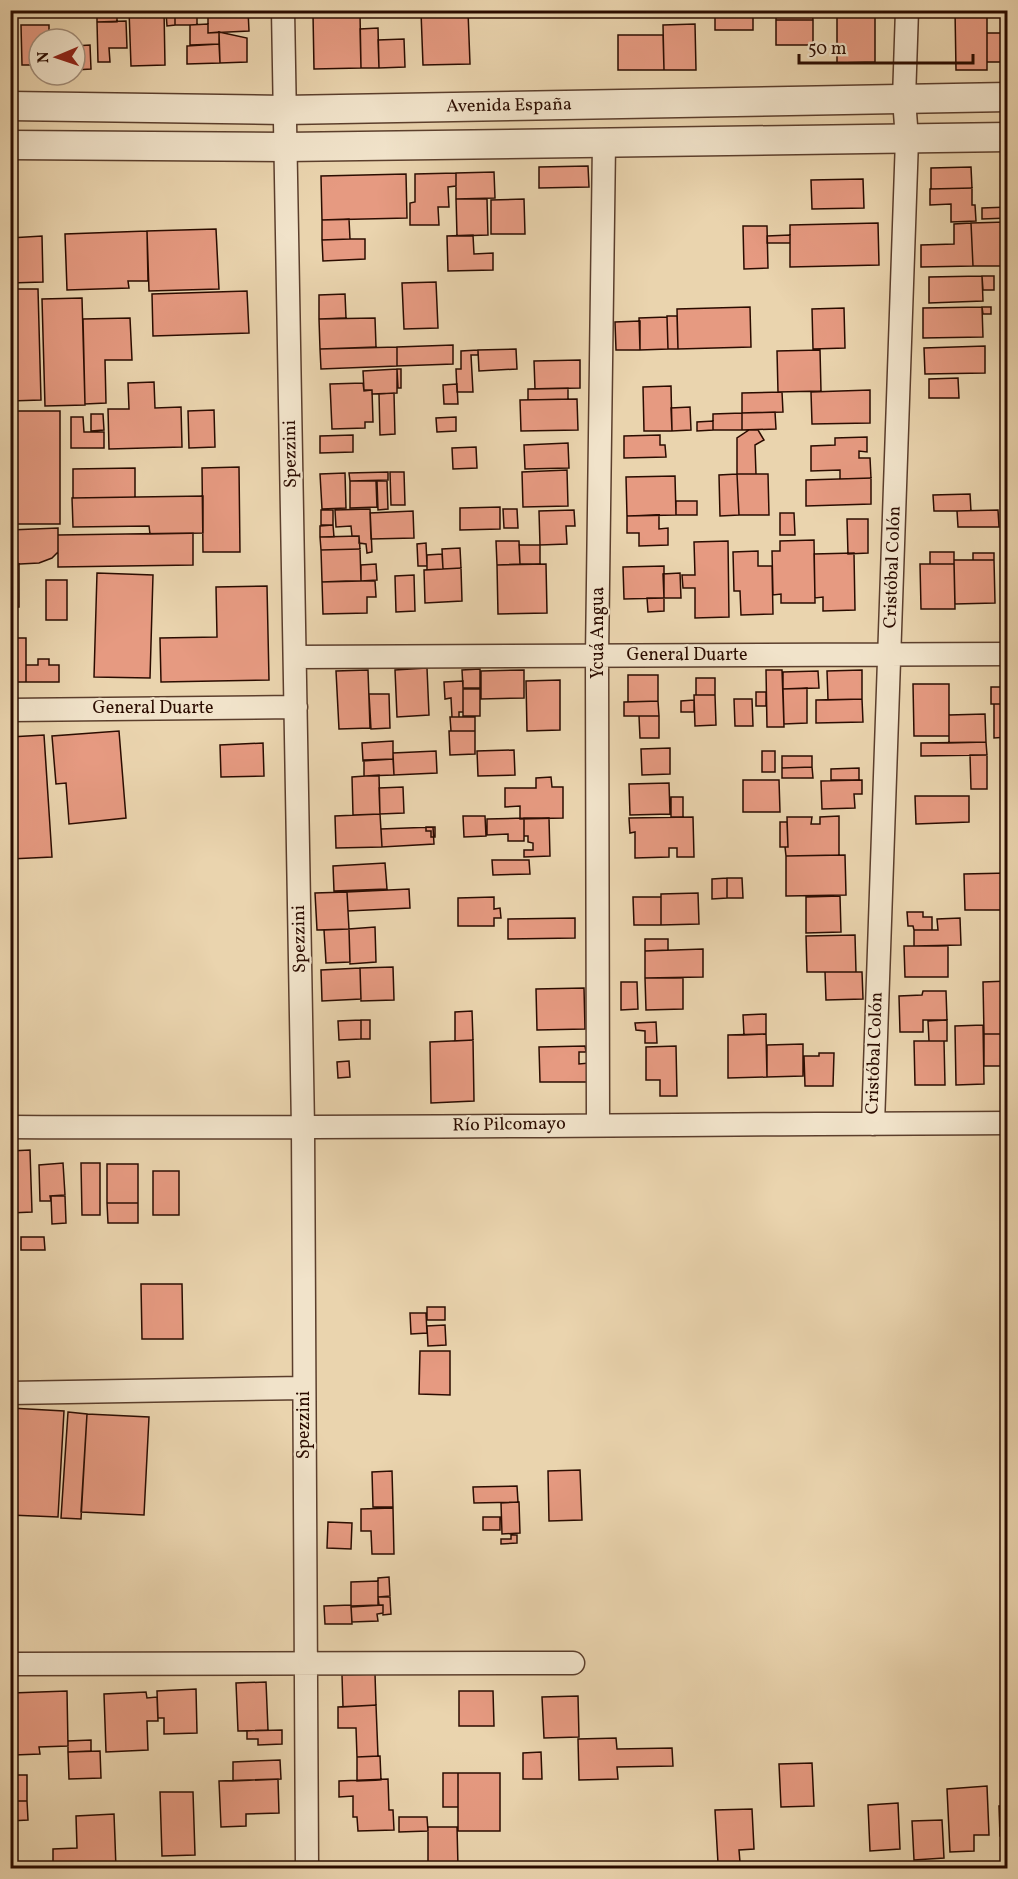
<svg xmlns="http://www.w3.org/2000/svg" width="1018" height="1879" font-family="Vollkorn,serif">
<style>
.building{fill:#e69a81;stroke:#2b0c00;stroke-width:1.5}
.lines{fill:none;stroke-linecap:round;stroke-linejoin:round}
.minor-casing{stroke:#5b3e2c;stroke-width:25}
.tertiary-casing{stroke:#5b3e2c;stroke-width:31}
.minor{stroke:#f1e3ca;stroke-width:22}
.tertiary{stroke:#f1e3ca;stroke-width:28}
.labels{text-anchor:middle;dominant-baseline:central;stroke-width:4.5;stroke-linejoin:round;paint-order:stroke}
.street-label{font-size:18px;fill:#2b0c00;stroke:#f1e3ca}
</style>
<rect width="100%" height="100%" fill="#ead4ae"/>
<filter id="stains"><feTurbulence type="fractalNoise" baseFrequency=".00333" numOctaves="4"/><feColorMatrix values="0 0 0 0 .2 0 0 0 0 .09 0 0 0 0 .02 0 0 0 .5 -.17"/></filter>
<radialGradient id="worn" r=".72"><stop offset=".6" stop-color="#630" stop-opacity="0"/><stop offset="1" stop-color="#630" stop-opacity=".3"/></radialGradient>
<!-- building -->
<path class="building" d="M97,10H117V22H97Z
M129,10H164L165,65L131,66Z
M175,10H197V25H175Z
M208,10H248L249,31L208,33Z
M715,10H753V30H715Z
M776,10H812L813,20H776Z
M955,10H987V70H956Z
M175,11V25L167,26L166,12Z
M468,11L470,64L423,65L421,12Z
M837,12H875V62L837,63Z
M360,13L361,68L314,69L313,14Z
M776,20H813V45H776Z
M126,21L127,48H109L110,62H98L97,22Z
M208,24V33L219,32V44L190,45V25Z
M695,24L696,70H664L663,25Z
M10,25H14L16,68H10Z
M21,25H49V39H39V65H22Z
M378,28L379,68H361L360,29Z
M219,32L247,38V62L220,63Z
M987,33H1008V62H987Z
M618,35H663L664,70H618Z
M404,39L405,67L379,68L378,40Z
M219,44L220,63L187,64V46Z
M90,45L91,69L75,70V46Z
M588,166L589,187L539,188V167Z
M971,167L972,188L931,189V168Z
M494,172L495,198L456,199V173Z
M456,173V186L448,187L449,207H438L439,225H410V203L415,202V174Z
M406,174L407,218L322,220L321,176Z
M863,179L864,208L812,209L811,180Z
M972,188V205H975L976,221L951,222V204L930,205V189Z
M456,199H487L488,235L457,236Z
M524,199L525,234H491V200Z
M1008,207V218L982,219V208Z
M349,219L350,239L322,240V220Z
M1006,222L1007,266H973L971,223Z
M878,223L879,265L790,267V225Z
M971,223L973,266L921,267V245L954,244V224Z
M743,226H767L768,268L744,269Z
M216,229L219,289L149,291L147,231Z
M147,231L148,281H128L129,288L67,290L65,234Z
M473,235L474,254L493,253V270L448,271L447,236Z
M790,235V243H767V236Z
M42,236L43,282L10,283V238Z
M350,239H365V259L323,261L322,240Z
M982,276H994V290H983Z
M982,276L983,301L929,303V277Z
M436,282L438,328L404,329L402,283Z
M10,289H38L41,400L10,401Z
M247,291L249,333L153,336L152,294Z
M345,294L346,318L319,319V295Z
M82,298L85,405L45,406L42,299Z
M750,307L751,347L678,349L677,309Z
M982,307H991V314H983Z
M982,307L983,337L923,338V308Z
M844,308L845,348L813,349L812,309Z
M667,316H677L678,349H668Z
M667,317L668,349L640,350L639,318Z
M130,318L132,360H105L106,403L85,404L83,319Z
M375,318L376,347L320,349L319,319Z
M640,321V350H616L615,322Z
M453,345V364L397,366V347Z
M985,346V373L925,374L924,348Z
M397,347V366L321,369L320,349Z
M516,349L517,369L479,371L478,350Z
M478,350V355H471L473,392H457L456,369H461V351Z
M820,350L821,391L778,392L777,351Z
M580,360V388L535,389L534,361Z
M397,369H401V388H398Z
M397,369V393L372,394V390H364L363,371Z
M958,378L959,398H929V379Z
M154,382L155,408L181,407L182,447L109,449L108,409H129L128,383Z
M363,383L364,391L372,390L373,422H365V428L332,429L330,384Z
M457,384L458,404H444L443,385Z
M671,386L672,431H644L643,387Z
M568,388V399L528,400V389Z
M870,390V423L812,424L811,392Z
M782,392L783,412L742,413V393Z
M394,393L395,434L380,435L379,394Z
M577,399L578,430L521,431L520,400Z
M690,407L691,430L672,431L671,408Z
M214,410L215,447L189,448L188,411Z
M10,411H60V524H10Z
M775,412L776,429L742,430V413Z
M742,413V430H713V414Z
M91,414H103L104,430L91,431Z
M71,417H83L84,432H104V448H71Z
M456,417V431L437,432L436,418Z
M713,421V430L697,431V422Z
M749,430H758L764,440L755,445L756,474H737V438Z
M353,435V452L320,453V436Z
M660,435V445H665L666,457L624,458V436Z
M867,437V452L859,451V458H870L871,478L840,479V470L811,471V446L835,445V438Z
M568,443L569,468L525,469L524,445Z
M476,447L477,468L453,469L452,448Z
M239,467L240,552H203L202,468Z
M135,468V497L73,498V469Z
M567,470L568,506L523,507L522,472Z
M388,472V480L350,481L349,473Z
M390,472H404L405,505H391Z
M345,473L346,508L322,509L320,474Z
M737,474L739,515L720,516L719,475Z
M737,474H768L769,515H739Z
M675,476L676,515L627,516L626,477Z
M871,478V504L806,506V480Z
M350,481H376L377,507L350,508Z
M377,481H387L388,509L378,510Z
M970,494L971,511H934L933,495Z
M203,496V533L150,534L149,526L73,527L72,498Z
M676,501H697V515H676Z
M500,507V529L460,530V508Z
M370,509L372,552L367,553L366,544L359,543V536H352L351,526L336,527L335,510Z
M503,509H517L518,528H504Z
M321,510H333V525H321Z
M574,510L575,526H566L567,544L540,545L539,511Z
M998,510L999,527H958L957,511Z
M413,511L414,538L371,539L370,513Z
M780,513H794L795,535H780Z
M659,515V529L668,528V545L639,546V533H627V516Z
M847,519H868V553L848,554Z
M333,525L334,537H320V526Z
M58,528V552L52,558L39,563L20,564L10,561V530Z
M193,533V565L58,567V535Z
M359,536L360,549L321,550L320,537Z
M814,540L815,603H781V594L773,595L772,551H780V541Z
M496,541H519L520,564L497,565Z
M728,541L729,617L695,618V588H683L682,575H695L694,542Z
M426,543L427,566H418L417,544Z
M519,545H540V564H520Z
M460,548L461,568L443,569L442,549Z
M360,549L361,581L322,582L321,550Z
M758,551V566H772L773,614L741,615L740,591H734L733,552Z
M930,552H954V564H930Z
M854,553L855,610L823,611V597L815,598L814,554Z
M973,553H994V560H973Z
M442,554L443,569L427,570V555Z
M954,560H994L995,603L955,604Z
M376,564L377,580L361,581V565Z
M546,564L547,613L498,614L497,565Z
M920,564H954L955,609H921Z
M10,565H19V607H10Z
M664,566V598L624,599L623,567Z
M1005,566H1008V593H1005Z
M461,568L462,601L425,603L424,570Z
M97,573L153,575L150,678L94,677Z
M680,573L681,598H664L663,574Z
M414,575L415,611L396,612L395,576Z
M46,580H67V620H46Z
M346,581H375L376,597H367V613L323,614L322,582Z
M267,586L269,680L161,682L160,638L217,637L216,587Z
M647,598H664V611L648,612Z
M10,638H26V682H10Z
M38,659H49V665H59V682H26V665H38Z
M427,668L429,715L397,717L395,670Z
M480,669V688H463L462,670Z
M368,670L370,728L339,729L336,671Z
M524,670V698L481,699V671Z
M766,670H782L784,727H767Z
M862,670V699L828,700L827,671Z
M818,671L819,688L783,689V672Z
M628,675H658V701L628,702Z
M696,678H715V695H696Z
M560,680V730L527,731L526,681Z
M463,681V712H459V717H452L451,698L445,699L444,682Z
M913,684H949V736H914Z
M991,687H1008V704H991Z
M807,688V723L784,724L783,689Z
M463,689H480V716H463Z
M756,692H766V706H756Z
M369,694H389L390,728L371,729Z
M694,695H715L716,725L695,726Z
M734,699H752L753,726H735Z
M862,699L863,722L816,723V700Z
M694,700V712H681V701Z
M658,701L659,716H624V702Z
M994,704H1008V737L994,738Z
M985,714L986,742L949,743V715Z
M639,716H659V738H640Z
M450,717H475V731H451Z
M119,731L126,818L69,824L66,783L56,784L52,736Z
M449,731H475V754L450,755Z
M44,735L52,857L10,859V737Z
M393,741V759L363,761L362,743Z
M986,742L987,755L921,756V743Z
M263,743L264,776L221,777L220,745Z
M670,748V774L642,775L641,749Z
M514,750L515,775L478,776L477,751Z
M436,751L437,773L394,775L393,753Z
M762,751H775V772H762Z
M970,755H987V789H971Z
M782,756H812V767L782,768Z
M393,759L394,775L364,776V760Z
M812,767L813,778H782V768Z
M859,768V780H831V769Z
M379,775L380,814L353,815L352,777Z
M551,777L552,787H563V818L520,819V806L505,807V788H536V778Z
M743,780H779L780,812H743Z
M862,780V794H854L855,808L822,809L821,781Z
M669,783L670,814L630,815L629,784Z
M403,787L404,813L380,814L379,788Z
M915,796H969V822L916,824Z
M671,797H683V817H671Z
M380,814L382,847L336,848L335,816Z
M463,816H485L486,836L464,837Z
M839,816V855L786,856L785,847H788L787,817H812L811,824H820V817Z
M693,817L694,857H677V848H669V857L635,858V832L630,833L629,818Z
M524,818H549L550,856L524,857V850H533V843L528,842V836H524Z
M524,818V841H508V834L487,835V819Z
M780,822H787L788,847H780Z
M426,827H435V837H431V831H426Z
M433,827L434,844L382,847L381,829Z
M845,855L846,895L786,896V856Z
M492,860H529L530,874L493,875Z
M385,863L387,889L334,891L333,866Z
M1008,873V910H965L964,874Z
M727,878V898L712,899V879Z
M727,878H742L743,898H727Z
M409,889L410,908L348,911L347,892Z
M347,892L349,929L317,930L315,893Z
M698,893L699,924L661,925V894Z
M840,896L841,932L806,933V897Z
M494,897V909L500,908L501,918H494V926H458V898Z
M633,897H661V925H634Z
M907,912H923V917H932V930H914L913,926H908Z
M575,918V938L508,939V919Z
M960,918L961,945L914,946V930H938L937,919Z
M375,927L376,962L350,964L349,929Z
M349,929L350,962L326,963L324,930Z
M855,935L856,972H807L806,936Z
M645,939H668V950L645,951Z
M904,946H948V977H905Z
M703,949V977L645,978V951Z
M393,967L394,1000L361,1001L360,968Z
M360,968L361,999L322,1001L321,970Z
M825,972H862L863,999L826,1000Z
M645,978H683V1009L646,1010Z
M1008,981V1034H984L983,982Z
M621,982H637L638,1009L621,1010Z
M584,988L585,1029L537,1030L536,989Z
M923,991H946L947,1020H923V1032H900L899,996L922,995Z
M472,1011L473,1040L455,1041V1012Z
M766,1014V1034L744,1035L743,1015Z
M361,1020V1039L339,1040L338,1021Z
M361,1020H370V1039H361Z
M947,1020V1041H929L928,1021Z
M656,1022L657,1043H645V1031L636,1030L635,1023Z
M983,1025L984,1084L956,1085L955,1026Z
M766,1034L767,1077L728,1078V1035Z
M984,1034H1008V1072H1001L1002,1066H984Z
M473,1040L474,1101L431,1103L430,1042Z
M914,1041H944L945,1085H915Z
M803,1044V1076L767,1077V1045Z
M585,1046L586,1052H579V1064L589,1063V1082H540L539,1047Z
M676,1046L677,1096H660V1080H646V1047Z
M819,1053H834L833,1086H805L804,1056H819Z
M349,1061L350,1077L338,1078L337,1062Z
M30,1150L32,1212L10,1213V1151Z
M63,1163L65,1195L50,1196L51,1201H40L39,1165Z
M81,1163H100V1215H82Z
M107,1164H138V1203H107Z
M153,1171H179V1215H153Z
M51,1196H65L66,1223L52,1224Z
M107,1203H138V1223H108Z
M21,1237H44L45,1250H21Z
M141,1284H182L183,1339H142Z
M427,1307H445V1320H427Z
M410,1313H426L427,1333L411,1334Z
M445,1325L446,1345L428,1346L427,1326Z
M420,1351H450V1395L419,1394Z
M10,1408L64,1411L58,1517L10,1515Z
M68,1412L87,1414L81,1519L61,1518Z
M87,1414L149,1417L144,1515L81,1512Z
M580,1470L582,1520L549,1521L548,1471Z
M392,1471L393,1507H373L372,1472Z
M517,1486L518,1502L474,1503L473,1487Z
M519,1502L520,1533L502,1534L501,1503Z
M393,1508L394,1554H372L371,1531H361V1509Z
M483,1517H500V1530H483Z
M328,1522L352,1523L351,1549L327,1548Z
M511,1535H517V1543L501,1544V1539H511Z
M389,1577L390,1596L378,1597V1578Z
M378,1581V1605L351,1606V1582Z
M378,1597H390L391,1614L383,1615V1605H379Z
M351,1605L352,1624H325L324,1606Z
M383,1605V1613L377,1614L378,1621L352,1622L351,1607Z
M375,1674L376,1705L343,1707L342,1675Z
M266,1682L268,1730L238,1731L236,1683Z
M196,1689L197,1733L164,1734V1718H158L157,1691Z
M67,1691L68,1746L39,1747L40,1754L14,1755L12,1693Z
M459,1691H493L494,1726H459Z
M146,1692L147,1698L157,1697L158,1721H147L148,1750L106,1752L104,1694Z
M578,1696L579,1737L544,1738L542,1697Z
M376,1705L378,1756L357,1757L356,1728H338V1707Z
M282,1730V1744L258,1745V1739H247V1731Z
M616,1738L617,1749L672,1748L673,1766L617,1767L618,1779L579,1780L578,1739Z
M91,1740V1751L68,1752V1741Z
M100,1751L101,1778L69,1779L68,1752Z
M541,1752L542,1779H523V1753Z
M380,1756L381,1780L357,1781V1757Z
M280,1760L281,1779L233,1781V1762Z
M812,1763L814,1806L781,1807L779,1764Z
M443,1773H458V1807H443Z
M458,1773H500V1831H458Z
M10,1775H27V1801H10Z
M278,1779L279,1813L246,1814V1826L221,1827L219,1781Z
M388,1779L389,1810H393L394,1830L358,1831L357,1817H353V1796L339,1797V1781Z
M987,1786L989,1835H974V1851L950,1852L947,1789Z
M160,1792H193L195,1855L162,1856Z
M10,1801H27L28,1820L10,1821Z
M898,1803L900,1849L870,1851L868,1805Z
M999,1806H1008V1836H1000Z
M752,1809L754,1849L739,1850L740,1862L718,1863L715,1810Z
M114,1814L116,1868H53V1849L77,1848L76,1816Z
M399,1817H427L428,1831L399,1832Z
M942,1820L944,1858L914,1860L912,1821Z
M428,1827H457L458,1866H428Z"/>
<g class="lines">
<defs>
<path id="minor" d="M283,10L303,1128L307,1868
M295,657L1008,654
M10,710L296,707
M598,1124L597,656L604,143
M873,1124L907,139L904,99L907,10
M10,1127C343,1129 675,1124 1008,1123
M10,1393L304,1388
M10,1664L573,1663"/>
<path id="tertiary" d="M10,106L284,110L1008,97
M10,145L285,147L1008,137"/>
</defs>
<!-- minor casing -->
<use href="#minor" class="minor-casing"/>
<!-- tertiary casing -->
<use href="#tertiary" class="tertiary-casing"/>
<!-- minor -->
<use href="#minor" class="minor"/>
<!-- tertiary -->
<use href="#tertiary" class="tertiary"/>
</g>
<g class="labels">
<!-- street labels -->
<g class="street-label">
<text transform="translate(509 106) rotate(-1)">Avenida España</text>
<text transform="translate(291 454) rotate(-91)">Spezzini</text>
<text transform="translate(893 567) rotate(-88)">Cristóbal Colón</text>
<text transform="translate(598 633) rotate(-90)">Ycuá Angua</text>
<text x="687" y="655">General Duarte</text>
<text x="153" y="708">General Duarte</text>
<text transform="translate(300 939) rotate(-91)">Spezzini</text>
<text transform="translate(875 1053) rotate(-88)">Cristóbal Colón</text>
<text transform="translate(509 1125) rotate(-1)">Río Pilcomayo</text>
<text transform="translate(304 1425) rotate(-90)">Spezzini</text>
</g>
</g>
<!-- margin -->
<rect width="1018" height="1879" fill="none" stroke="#ead4ae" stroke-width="36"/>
<rect x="12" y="12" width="994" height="1855" fill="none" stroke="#2b0c00" stroke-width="3"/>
<rect x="18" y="18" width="982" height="1843" fill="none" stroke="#2b0c00" stroke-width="1.5"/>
<!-- north arrow -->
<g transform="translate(57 57) rotate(268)"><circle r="28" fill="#f1e3ca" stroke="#a28d79" stroke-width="1.5"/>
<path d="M0-4.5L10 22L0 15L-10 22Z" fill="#8f2418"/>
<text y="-9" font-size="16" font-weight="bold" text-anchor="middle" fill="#2b0c00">N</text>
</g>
<!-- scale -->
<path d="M799 54v9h174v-9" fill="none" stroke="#2b0c00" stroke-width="3"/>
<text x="808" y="54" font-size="18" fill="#2b0c00" stroke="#f1e3ca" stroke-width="4.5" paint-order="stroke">50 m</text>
<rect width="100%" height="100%" filter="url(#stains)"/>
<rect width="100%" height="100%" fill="url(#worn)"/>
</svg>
